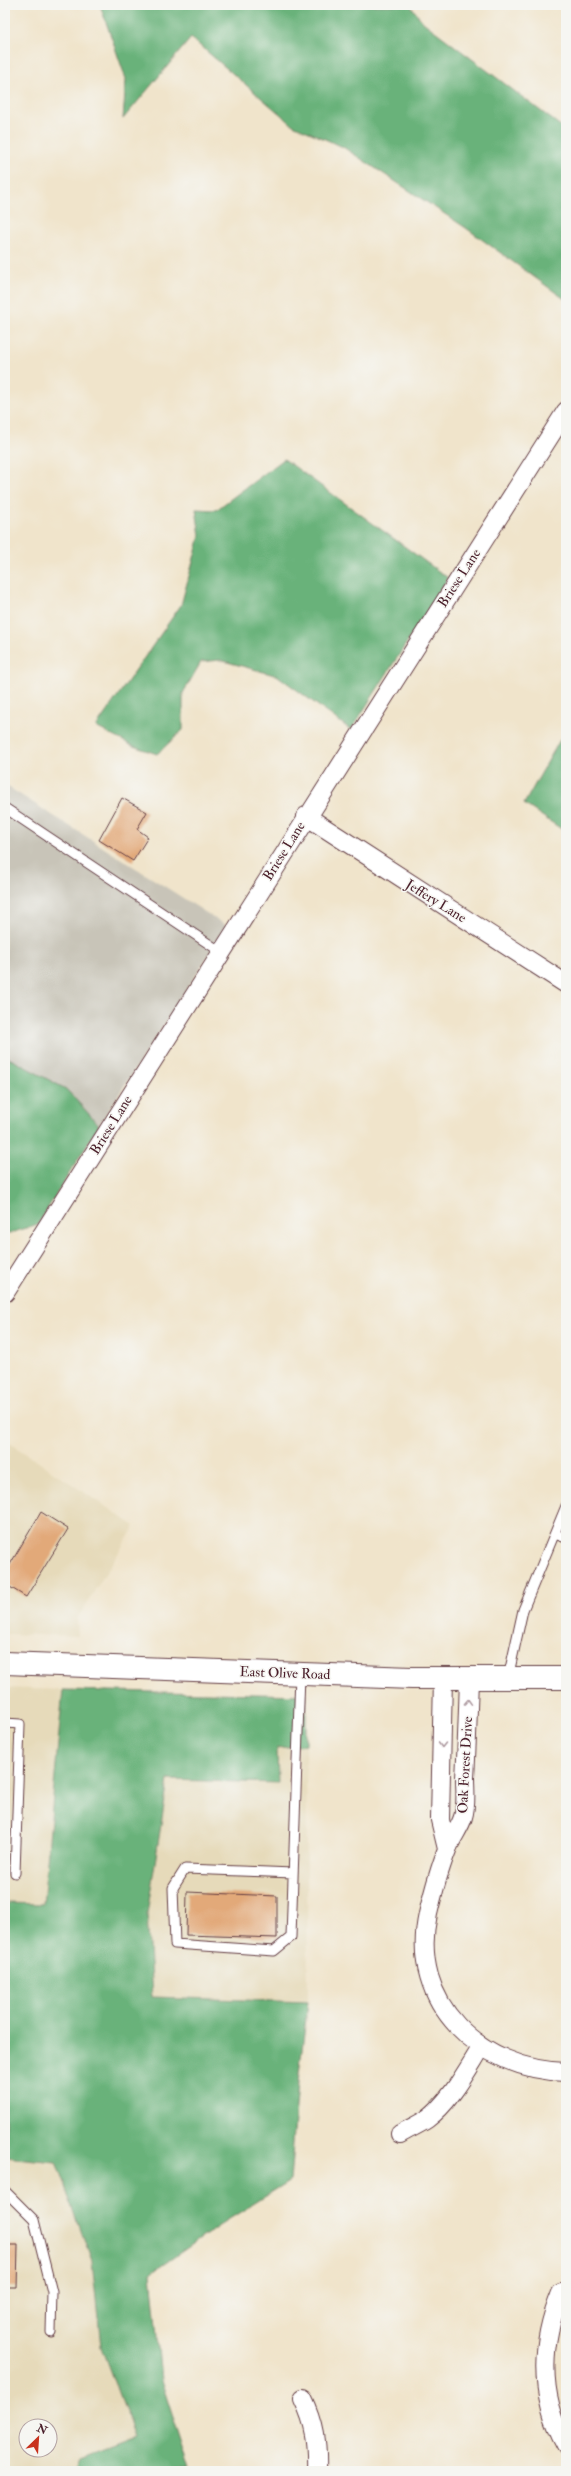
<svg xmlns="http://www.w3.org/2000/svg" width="571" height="2476" font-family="'IM FELL Double Pica',serif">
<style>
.built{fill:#e6daba;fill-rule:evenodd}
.industrial{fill:#c8c4b8}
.forest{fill:#69b27a;stroke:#5a6852}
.building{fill:#e2a979}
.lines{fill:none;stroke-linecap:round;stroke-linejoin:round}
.lane-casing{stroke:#633d43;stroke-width:11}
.street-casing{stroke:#633d43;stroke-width:20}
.secondary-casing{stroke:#633d43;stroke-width:24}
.lane{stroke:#fff;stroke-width:9}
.street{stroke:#fff;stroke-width:18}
.secondary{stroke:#fff;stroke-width:22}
.oneway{stroke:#ae9aa0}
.labels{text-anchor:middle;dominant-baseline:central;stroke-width:3;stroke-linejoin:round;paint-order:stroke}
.street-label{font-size:14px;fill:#4a1f2b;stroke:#f6f6f2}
</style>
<rect width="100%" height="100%" fill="#f6f6f2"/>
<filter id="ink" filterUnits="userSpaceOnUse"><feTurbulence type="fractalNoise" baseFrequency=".025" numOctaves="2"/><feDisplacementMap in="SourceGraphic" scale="8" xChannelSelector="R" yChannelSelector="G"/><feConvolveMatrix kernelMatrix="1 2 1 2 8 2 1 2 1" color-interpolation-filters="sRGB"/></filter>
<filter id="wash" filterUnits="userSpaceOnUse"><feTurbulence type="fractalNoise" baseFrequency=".012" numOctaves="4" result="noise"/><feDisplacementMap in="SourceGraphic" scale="16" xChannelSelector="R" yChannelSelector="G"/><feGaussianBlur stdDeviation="0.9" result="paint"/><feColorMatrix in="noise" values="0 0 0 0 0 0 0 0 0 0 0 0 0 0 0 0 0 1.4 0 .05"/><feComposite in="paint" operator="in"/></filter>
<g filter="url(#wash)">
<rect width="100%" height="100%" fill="#f0e4cb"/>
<!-- built -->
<path class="built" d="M5,1440L135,1526L77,1619L78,1636L5,1634Z
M5,1688L63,1690L43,1904L5,1903Z
M306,1745L308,2002L152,1997L147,1914L168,1780L278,1783L277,1747Z
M5,2157L56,2162L92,2261L101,2347L135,2438L80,2459L75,2471H5ZM26,2426H50V2450H26Z"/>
<!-- industrial -->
<path class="industrial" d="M5,785L227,926L99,1125L66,1089L5,1056Z"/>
<!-- forest -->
<path class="forest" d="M100,5H410L423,22L566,130V300L466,228L343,147L293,125L191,38L123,119L126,79Z
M284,459L448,578L351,730L278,676L220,660L201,662L183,693V730L157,754L133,746L96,727L181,605L200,536L196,509L216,510Z
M566,729V832L524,804Z
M5,1056L66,1089L99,1125L38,1224L5,1235Z
M63,1690L306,1695V1745L277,1748L278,1783L168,1780L147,1914L152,1997L308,2002L298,2082L290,2181L226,2221L151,2273L161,2380L190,2471H75L80,2459L135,2438L101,2347L92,2261L56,2162L5,2157V1903L43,1904Z"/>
<g id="blocks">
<!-- building -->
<path class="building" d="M122,798L147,812L137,829L148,837L133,861L99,840Z
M41,1512L68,1529L26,1597L5,1584V1573Z
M187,1892L277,1896V1938L186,1935Z
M5,2245H18L17,2287H5Z"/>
</g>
</g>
<g filter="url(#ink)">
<use href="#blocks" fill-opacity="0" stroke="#633d43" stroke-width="1"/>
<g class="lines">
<defs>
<path id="lane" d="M5,808L221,952
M555,1534L566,1538
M508,1678L523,1610L566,1506
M5,1723L20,1724L15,1873
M293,1873L185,1869L173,1888L175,1944L274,1951L291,1937L300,1674
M5,2191L34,2220L52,2292L51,2332"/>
<path id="street" d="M306,816L566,984
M5,1293L566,411
M443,1678L440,1820L447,1849
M469,1678C468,1711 467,1744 465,1778C465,1790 467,1805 463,1817C460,1828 451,1838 447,1850C439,1870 433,1893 428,1914C408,2004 481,2070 566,2072
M400,2134C408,2129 418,2125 427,2119C450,2102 466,2072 481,2048
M561,2293C540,2344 539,2396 566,2445
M303,2399C315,2423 318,2444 317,2471"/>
<path id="secondary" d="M5,1663L412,1678H566"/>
</defs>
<!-- lane casing -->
<use href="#lane" class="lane-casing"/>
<!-- street casing -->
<use href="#street" class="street-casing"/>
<!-- secondary casing -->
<use href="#secondary" class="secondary-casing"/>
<!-- lane -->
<use href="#lane" class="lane"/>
<!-- street -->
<use href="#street" class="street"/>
<!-- secondary -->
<use href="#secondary" class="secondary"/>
</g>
<!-- one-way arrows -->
<defs><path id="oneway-chevron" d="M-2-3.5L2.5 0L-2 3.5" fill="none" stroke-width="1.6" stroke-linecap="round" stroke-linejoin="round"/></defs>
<g class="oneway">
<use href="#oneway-chevron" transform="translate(468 1702) rotate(-88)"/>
<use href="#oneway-chevron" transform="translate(442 1745) rotate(91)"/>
</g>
</g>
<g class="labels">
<!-- street labels -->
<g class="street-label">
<text transform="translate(459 578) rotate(-57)">Briese Lane</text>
<text transform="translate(284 851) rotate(-58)">Briese Lane</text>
<text transform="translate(436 901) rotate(32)">Jeffery Lane</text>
<text transform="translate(111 1125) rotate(-58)">Briese Lane</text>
<text transform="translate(285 1673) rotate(2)">East Olive Road</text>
<text transform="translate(465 1765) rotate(-87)">Oak Forest Drive</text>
</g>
</g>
<!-- margin -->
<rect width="571" height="2476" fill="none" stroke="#f6f6f2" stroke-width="20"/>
<!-- north arrow -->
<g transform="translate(38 2438) rotate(25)"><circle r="19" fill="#f6f6f2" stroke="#b1a0a2"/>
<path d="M0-3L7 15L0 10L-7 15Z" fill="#c8321e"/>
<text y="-6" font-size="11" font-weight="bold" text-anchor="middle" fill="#4a1f2b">N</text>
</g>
</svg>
